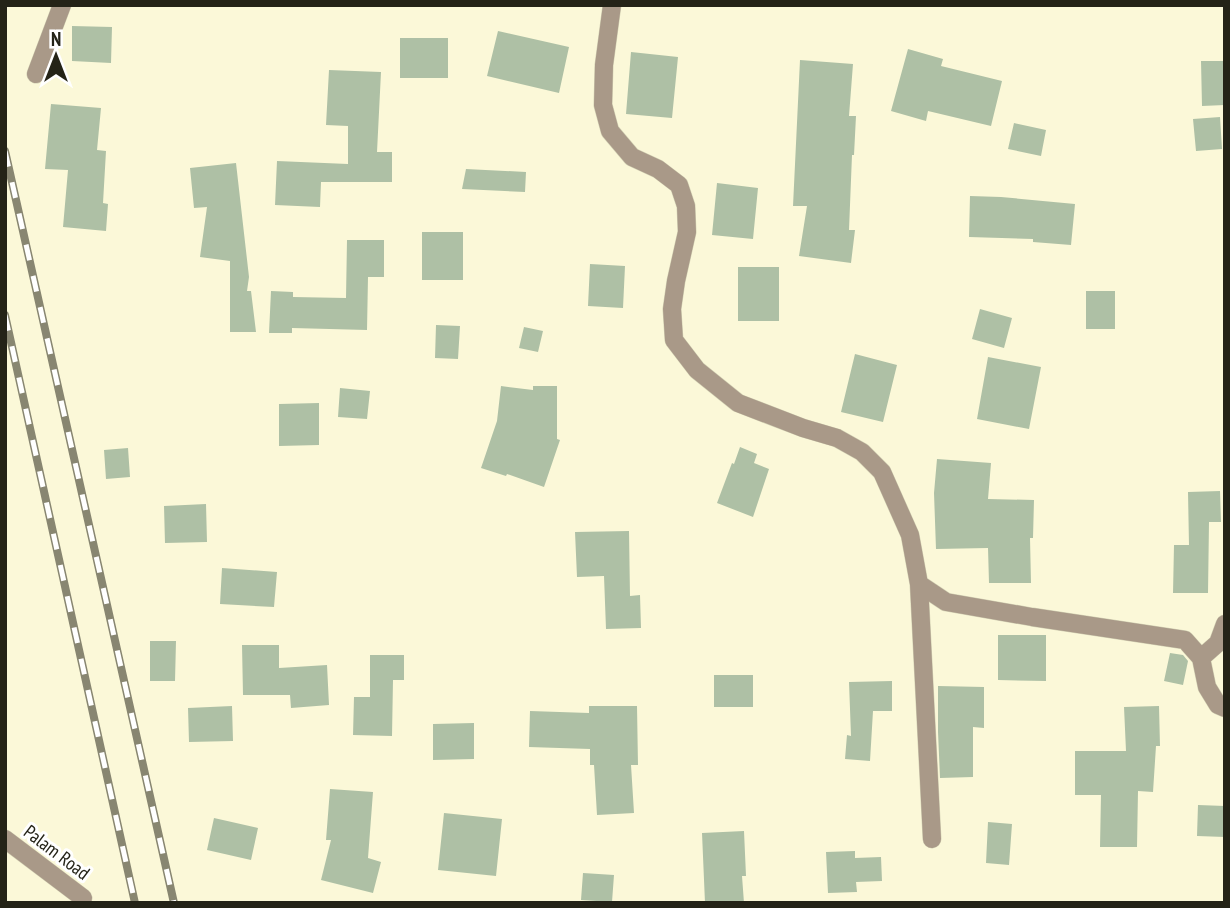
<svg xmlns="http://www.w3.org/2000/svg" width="1230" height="908" font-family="'PT Sans Narrow',sans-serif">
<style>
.building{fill:#aec0a5}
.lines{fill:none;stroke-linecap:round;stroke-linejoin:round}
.minor-casing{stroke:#d4d2b5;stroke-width:19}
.minor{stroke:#a99988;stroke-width:18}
.rail-casing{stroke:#888671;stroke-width:8}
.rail{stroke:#fff;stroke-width:5;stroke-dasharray:16;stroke-linecap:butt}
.labels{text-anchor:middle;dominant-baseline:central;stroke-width:6;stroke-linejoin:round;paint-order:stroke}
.street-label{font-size:19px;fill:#242317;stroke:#fff}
</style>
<rect width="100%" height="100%" fill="#fbf8d8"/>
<!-- building -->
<path class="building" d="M72,26L112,27L111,63L72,61Z
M498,31L569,47L559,93L487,76Z
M400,38H448V78H400Z
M908,49L943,59L941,66L1002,81L991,126L928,111L926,121L891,111Z
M631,52L678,57L672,118L626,114Z
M800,60L853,64L849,116H856L854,155H852L849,230H855L851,263L799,256L807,206H793Z
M1201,61H1225V105L1202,106Z
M329,70L381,72L377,152H392V182H321L320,207L275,205L277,161L348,164V126L326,125Z
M51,104L101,108L97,150L106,151L103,203L108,204L106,231L63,227L68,170L45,169Z
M1220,117L1222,149L1196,151L1193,119Z
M1014,123L1046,130L1041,156L1008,149Z
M236,163L249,277L247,291H251L256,332H230V261L200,257L207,207L194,208L190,168Z
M466,169L526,172L525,192L462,189Z
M717,183L758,188L753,239L712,235Z
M970,196L1001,197L1075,204L1071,245L1033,242V239L969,237Z
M422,232H463V280H422Z
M347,240H384V277H368L367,330L292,328V333H269L271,291L293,292V297L346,298Z
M590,264L625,266L623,308L588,306Z
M738,267H779V321H738Z
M1086,291H1115V329H1086Z
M980,309L1012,318L1004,348L972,339Z
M436,325L460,326L458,359L435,358Z
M524,327L543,331L538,352L519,348Z
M855,354L897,365L883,422L841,412Z
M988,357L1041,367L1029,429L977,419Z
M501,386L533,390V386H557V439L560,440L544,487L507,474L506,476L481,468L497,421Z
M340,388L370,391L367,419L338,417Z
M319,403V445L279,446V404Z
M740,447L757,454L754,463L769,469L753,517L717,503L732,463L734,464Z
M128,448L130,477L106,479L104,450Z
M937,459L991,463L988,499L1034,500L1033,538H1030L1031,583H989L988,548L936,549L934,493Z
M1220,491L1221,522H1209L1208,593H1173L1174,545H1189L1188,492Z
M206,504L207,542L165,543L164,506Z
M629,531L630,596L640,595L641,628L606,629L604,576L577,577L575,532Z
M222,568L277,572L274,607L220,604Z
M998,635H1046V681L998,680Z
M150,641H176L175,681H150Z
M242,645H279V668L327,665L329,705L291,708L290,695H243Z
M1170,653L1183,655L1188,661L1183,685L1164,681Z
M370,655H404V680H393L392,736L353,735L354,697H370Z
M714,675H753V707H714Z
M892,681V711H873L870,761L845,759L847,735L851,736L849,682Z
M938,686L984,687V728L973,727V777L940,778L938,732Z
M232,706L233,741L189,742L188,708Z
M589,706H637L638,765H631L634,813L597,815L594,765H590V749L529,747L530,711L589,713Z
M1159,706L1160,746H1156L1153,792L1138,791L1137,847H1100L1101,795H1075V751H1126L1124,707Z
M474,723V759L433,760V724Z
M330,789L373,792L368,858L381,862L373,893L321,880L331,840H326Z
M1198,805L1225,806V837L1197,836Z
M444,813L502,819L496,876L438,870Z
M214,818L258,828L251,860L207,850Z
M988,822L1012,824L1009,865L986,863Z
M744,831L746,876H742L744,903H705L702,833Z
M855,851V858L881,857L882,881L856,882L857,892L828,893L826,852Z
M583,873L614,875L612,902L581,900Z"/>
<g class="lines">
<defs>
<path id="minor" d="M612,5L604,65L603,105L610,131L632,157L658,169L679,185L686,206L687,232L676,281L672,309L674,340L697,370L738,403L803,428L837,438L862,452L882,472L910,535L919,584L946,602L1032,617L1185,640L1201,658L1207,687L1218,705L1225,708
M36,74L62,5
M919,584L932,839
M1201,658L1218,643L1225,624
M5,839L83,898"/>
</defs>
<!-- minor casing -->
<use href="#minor" class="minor-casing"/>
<!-- minor -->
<use href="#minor" class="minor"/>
<defs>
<path id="rail" d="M5,151L174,903
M5,315L135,903"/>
</defs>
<!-- rail casing -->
<use href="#rail" class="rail-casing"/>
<!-- rail -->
<use href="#rail" class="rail"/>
</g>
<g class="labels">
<!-- street labels -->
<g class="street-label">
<text transform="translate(57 852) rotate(37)">Palam Road</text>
</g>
</g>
<!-- border -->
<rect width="1230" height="908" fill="none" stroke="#242317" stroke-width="14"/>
<!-- north arrow -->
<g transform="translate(56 56)" stroke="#ffffff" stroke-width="5" paint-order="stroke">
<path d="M0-5L12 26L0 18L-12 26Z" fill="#242317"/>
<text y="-10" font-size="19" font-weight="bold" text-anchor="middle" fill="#242317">N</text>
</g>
</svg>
